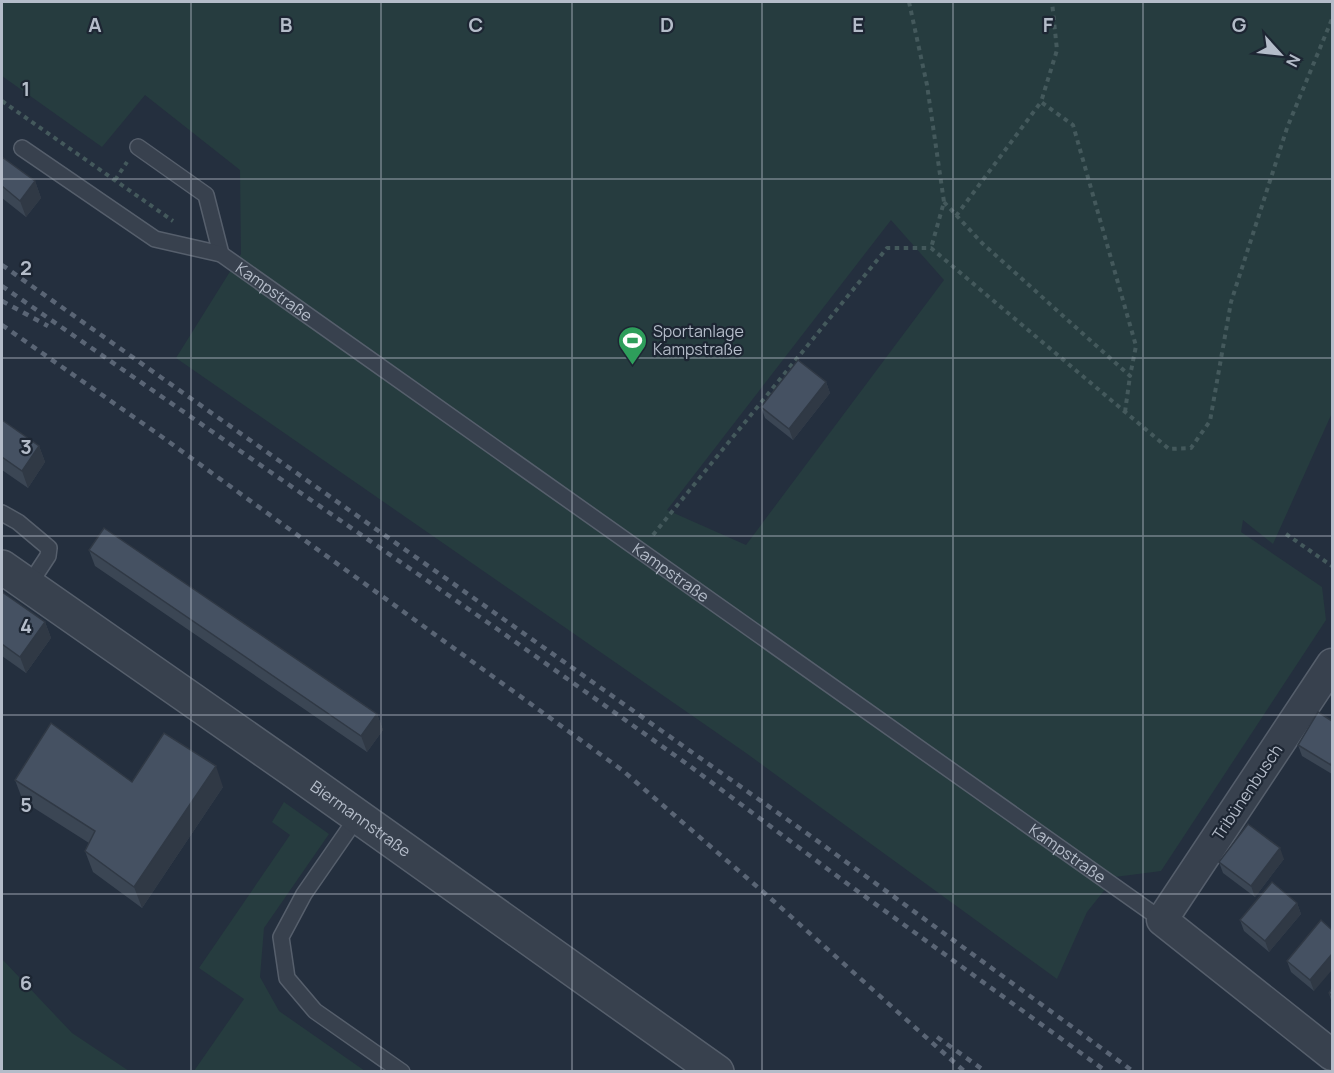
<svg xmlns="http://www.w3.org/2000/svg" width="1334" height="1073" font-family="Manrope,sans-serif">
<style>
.green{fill:#263c3f;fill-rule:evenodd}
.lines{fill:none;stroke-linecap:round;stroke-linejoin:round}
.service-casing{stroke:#565f6c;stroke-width:18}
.minor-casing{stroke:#565f6c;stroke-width:33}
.tertiary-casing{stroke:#565f6c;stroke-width:36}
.path{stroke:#44595c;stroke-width:4;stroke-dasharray:4.5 4.5;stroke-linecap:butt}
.service{stroke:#38414e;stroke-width:15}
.minor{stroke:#38414e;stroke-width:30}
.tertiary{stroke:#38414e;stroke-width:33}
.rail{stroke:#5a6575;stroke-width:4.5;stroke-dasharray:6 6;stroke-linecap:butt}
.wall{fill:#3b4654}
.shaded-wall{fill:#303945}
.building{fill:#455162;stroke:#303945;stroke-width:1.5}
.grid{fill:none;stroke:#b4bcc9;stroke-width:1.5;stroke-opacity:0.55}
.labels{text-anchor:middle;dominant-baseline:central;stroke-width:4.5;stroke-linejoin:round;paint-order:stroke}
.street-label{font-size:16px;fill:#b4bcc9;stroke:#1d2633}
.poi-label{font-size:16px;fill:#b4bcc9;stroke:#1d2633;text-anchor:start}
.grid-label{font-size:20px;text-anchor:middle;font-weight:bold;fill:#b4bcc9;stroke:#1d2633;stroke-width:4.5;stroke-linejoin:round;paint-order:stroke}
</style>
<rect width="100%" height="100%" fill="#242f3e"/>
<!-- green -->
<path class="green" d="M2,2H1332V413L1273,544L1243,520L1241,532L1322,587L1326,620L1161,871L1115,877L1087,912L1057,979L746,753L176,358L241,254L240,170L145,95L102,147L2,76ZM891,220L944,280L746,545L667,510Z
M284,802L329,834L264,928L260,977L279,1011L365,1071H194L244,999L199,968L290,835L272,822Z
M2,959L72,1033L129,1071H2Z"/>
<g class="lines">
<defs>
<g id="service">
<path d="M138,147L206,195L221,254"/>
<path id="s1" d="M22,148L155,239L221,254L1162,920"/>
<path d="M2,513L18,522L49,548L48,556L29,585"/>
<path d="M358,816L304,894L281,937L287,978L315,1011L402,1072"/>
</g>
<path id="minor" d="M1332,664L1162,920L1332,1055"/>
<g id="tertiary">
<path id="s2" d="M2,567L294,771L717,1072"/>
</g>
</defs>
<!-- service casing -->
<use href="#service" class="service-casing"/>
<!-- minor casing -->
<use href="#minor" class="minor-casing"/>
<!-- tertiary casing -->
<use href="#tertiary" class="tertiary-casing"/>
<!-- path -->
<path class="path" d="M909,2L927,85L944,202L931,248
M2,101L173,221
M115,180L127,162
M944,202L982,243L1130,376L1136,346L1073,125L1041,102L1057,50L1052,2
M956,216L1041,102
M1125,412L1130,376
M1286,534L1332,566
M653,535L887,248H931L1169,449L1191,448L1210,421L1231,302L1287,128L1332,19"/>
<!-- service -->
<use href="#service" class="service"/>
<!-- minor -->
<use href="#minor" class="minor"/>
<!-- tertiary -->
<use href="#tertiary" class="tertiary"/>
<!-- rail -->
<path class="rail" d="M2,265L812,837L1134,1072
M2,286L500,631L687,764L845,882L1107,1072
M2,301L48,326
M2,325L158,434L622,770L769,897L965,1072
M937,1037L986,1072"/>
</g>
<!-- wall -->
<path class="wall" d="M2,157L35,181L41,198L26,217L2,198Z
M826,382L830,393L793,440L765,418L761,407Z
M2,420L39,446L45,462L28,488L2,470Z
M89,550L377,714L383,730L367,752L95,566Z
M2,592L45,622L51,638L26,673L2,656Z
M1332,721V774L1302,756L1298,745Z
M15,780L132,782L223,787L142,908L93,872L85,851L89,843L23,801Z
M1284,859L1255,897L1223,873L1219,862Z
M1297,903L1301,914L1269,952L1244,931L1240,920Z
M1332,930L1314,991L1291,972L1287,961Z
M1332,988V1004L1329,993Z"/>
<!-- shaded-wall -->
<path class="shaded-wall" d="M35,181L41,198L26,217L20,201Z
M826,382L830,393L793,440L789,429Z
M39,446L45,462L28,488L22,471Z
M45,622L51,638L26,673L20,657Z
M377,714L383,730L367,752L361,736Z
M216,766L223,787L142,908L134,887Z
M1280,848L1284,859L1255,897L1251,886Z
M1297,903L1301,914L1269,952L1265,941Z
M1332,954V970L1314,991L1310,980Z"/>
<!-- building -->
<path class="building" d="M2,157L35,181L20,201L2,186Z
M798,360L826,382L789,429L761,407Z
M2,420L39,446L22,471L2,457Z
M104,528L377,714L361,736L89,550Z
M2,592L45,622L20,657L2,644Z
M1318,712L1332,721V761L1331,765L1298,745Z
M51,723L132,782L164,733L216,766L134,887L85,851L95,831L15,780Z
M1248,824L1280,848L1251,886L1219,862Z
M1272,882L1297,903L1265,941L1240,920Z
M1321,920L1332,930V954L1310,980L1287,961Z
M1332,988V996L1329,993Z"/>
<!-- grid -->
<path class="grid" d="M191,2V1072M381,2V1072M572,2V1072M762,2V1072M953,2V1072M1143,2V1072M2,179H1332M2,358H1332M2,536H1332M2,715H1332M2,894H1332"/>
<!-- icons -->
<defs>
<symbol id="stadium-pin" viewBox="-11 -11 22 30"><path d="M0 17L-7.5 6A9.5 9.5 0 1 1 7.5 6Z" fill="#2e9e5b" stroke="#1d2633"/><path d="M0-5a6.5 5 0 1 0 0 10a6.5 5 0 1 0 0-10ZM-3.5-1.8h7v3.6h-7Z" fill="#fff"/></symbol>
</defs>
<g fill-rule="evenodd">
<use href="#stadium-pin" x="616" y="324" width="33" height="45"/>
</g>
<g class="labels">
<!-- street labels -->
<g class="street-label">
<text stroke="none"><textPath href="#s1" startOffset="294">Kampstraße</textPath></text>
<text stroke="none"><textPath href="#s1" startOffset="780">Kampstraße</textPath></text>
<text transform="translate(1247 792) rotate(-56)">Tribünenbusch</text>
<text stroke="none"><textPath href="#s2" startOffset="438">Biermannstraße</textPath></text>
<text stroke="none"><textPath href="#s1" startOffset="1266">Kampstraße</textPath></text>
</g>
<!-- poi labels -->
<g class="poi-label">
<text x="653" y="331">Sportanlage<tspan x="653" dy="18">Kampstraße</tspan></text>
</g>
</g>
<g class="grid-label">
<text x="95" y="32">A</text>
<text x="286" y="32">B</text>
<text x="476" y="32">C</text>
<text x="667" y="32">D</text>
<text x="858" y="32">E</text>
<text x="1048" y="32">F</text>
<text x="1239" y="32">G</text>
<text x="26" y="96">1</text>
<text x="26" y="275">2</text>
<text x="26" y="454">3</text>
<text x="26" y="633">4</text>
<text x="26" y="812">5</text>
<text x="26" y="990">6</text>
</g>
<!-- border -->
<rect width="1334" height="1073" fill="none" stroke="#b4bcc9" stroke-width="6"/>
<!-- north arrow -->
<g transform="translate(1280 54) rotate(117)" stroke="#1d2633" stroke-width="4.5" paint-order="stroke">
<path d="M0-4.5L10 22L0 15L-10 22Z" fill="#b4bcc9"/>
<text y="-9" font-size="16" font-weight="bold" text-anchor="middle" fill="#b4bcc9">N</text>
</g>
</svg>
